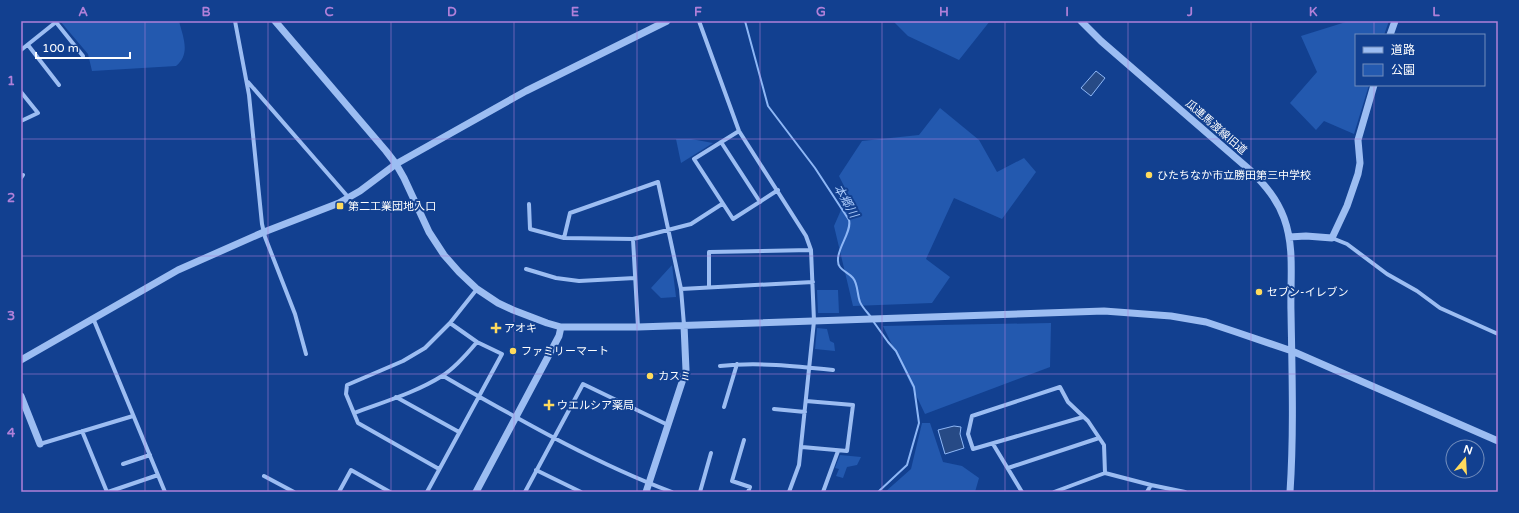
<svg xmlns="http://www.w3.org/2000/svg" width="1519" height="513" font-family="'Varela Round','Noto Sans JP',sans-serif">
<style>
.green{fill:#2359af}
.water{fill:#274a85;stroke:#8eb7f6}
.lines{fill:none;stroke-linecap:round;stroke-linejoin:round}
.stream{stroke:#8eb7f6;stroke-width:2}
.minor{stroke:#9cbdf2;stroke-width:4}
.tertiary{stroke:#9cbdf2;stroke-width:7}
.grid{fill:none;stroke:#b080d9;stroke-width:1;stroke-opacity:0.55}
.poi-dot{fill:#ffdb5d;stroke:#124090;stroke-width:1.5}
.labels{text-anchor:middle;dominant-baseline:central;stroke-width:4;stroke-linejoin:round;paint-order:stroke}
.street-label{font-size:11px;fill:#fff;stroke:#124090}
.poi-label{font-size:11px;fill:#fff;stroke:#124090;text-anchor:start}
.water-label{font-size:12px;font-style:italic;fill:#a8c8f9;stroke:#124090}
.neatline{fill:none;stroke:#b080d9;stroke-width:1.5}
.grid-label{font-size:13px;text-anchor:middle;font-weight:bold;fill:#b080d9}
</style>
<rect width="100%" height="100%" fill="#124090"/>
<!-- green -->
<path class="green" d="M60,21H179C183,37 191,54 176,66L92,71L88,54Z
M893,21H990L959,60L908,36Z
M1349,21H1389L1384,35H1356V85H1369L1354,134L1324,121L1316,130L1290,103L1317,72L1301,36Z
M940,108L979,140L997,172L1024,158L1036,172L1002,219L954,198L926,259L950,277L932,303L853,306L834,226L848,194L839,176L862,141L919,135Z
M676,139H691L713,143L681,163Z
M672,265L676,297L661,298L651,288Z
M817,290H838L839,313H818Z
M1051,323L1050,367L925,414L883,326Z
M817,328L827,329L830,341L834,343L835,351L815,349Z
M922,423H930L943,462L962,466L979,478L975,492H885L911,469Z
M840,455L861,457L857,465L847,467L843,478L836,476L839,469L835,468Z"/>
<!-- water -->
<path class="water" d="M1096,71L1105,78L1091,96L1081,88Z
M954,426L961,427L960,434L964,448L945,454L938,430Z"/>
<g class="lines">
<!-- stream -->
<path class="stream" d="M745,21L768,106L815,168L849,220C852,231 838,247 838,259C837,270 847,271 853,278C858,284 857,294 860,302C862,307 867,312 871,317
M873,321L888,342L896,351L914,387L919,423L907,465L878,492"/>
<!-- minor -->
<path class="minor" d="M55,21L83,56
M235,21L249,95L262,224L265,237L295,314L306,354
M699,21L739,131L806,236L811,250L814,321L799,465L789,492
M28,45L59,85
M21,50L56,22
M248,82L349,198
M21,92L38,113L21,121
M739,131L694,159L733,219L778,190
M721,142L760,202
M21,178L23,175
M529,204L530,229L564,238L633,239L691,224L722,204
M564,238L570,213L658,182L681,289L684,325
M1332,238L1347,244L1387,274L1417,291L1440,308L1498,334
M633,239L638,327
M526,269L556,278L579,281L635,278
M709,287V252L811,250
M681,289L813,282
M93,318L165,492
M450,323L477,289
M720,366C757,362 795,366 833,370
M443,376C517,418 592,462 672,492
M396,397L459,432
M724,407L737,364
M774,409L805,412
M354,413C383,402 415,393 442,376C455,368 467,354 477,342
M1083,417L973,449L968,434L972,416L1060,387L1068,402L1088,421L1104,445L1105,473L1151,485
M82,431L107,492
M744,440L732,481L750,487L748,492
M40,444L133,416
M993,444L1022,492
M802,447L847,451L853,405L806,401
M123,464L150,455
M1008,468L1099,438
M536,470L581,492
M264,476L294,492
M108,492L158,475
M339,492L351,470L390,492
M427,492L502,354L477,342L450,323L425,348L403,361L347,385L346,394L358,423L439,469
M525,492L583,384L668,425
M700,492L711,453
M823,492L838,451
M1054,492L1105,473
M1147,492L1151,485L1185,492"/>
<!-- tertiary -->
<path class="tertiary" d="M275,21L386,151L396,164L404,178L429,232L444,255L459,272L477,289L498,303L513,310L547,323L561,327H638L1104,311L1171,316L1206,322L1236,332L1292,351L1498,441
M1081,21L1101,41L1251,171C1265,185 1277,199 1284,218C1295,248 1290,280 1291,312C1292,372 1294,432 1290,492
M1390,35L1395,21
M1289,237L1306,236L1332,238L1347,206L1358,174L1360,163L1358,140L1374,85
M21,360L178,270L264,232L339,203L360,191L396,164L526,91L667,21
M21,396L40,444
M476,492L559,336L561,327
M646,492L686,370L684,325"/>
</g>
<!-- grid -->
<path class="grid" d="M145,21V492M268,21V492M391,21V492M514,21V492M637,21V492M760,21V492M882,21V492M1005,21V492M1128,21V492M1251,21V492M1374,21V35M1374,85V492M21,139H1498M21,256H1498M21,374H1498"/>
<!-- markers -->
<g class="poi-dot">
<circle cx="1149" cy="175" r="4"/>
<rect x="336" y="202" width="8" height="8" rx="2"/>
<circle cx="1259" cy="292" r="4"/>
<path d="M494 322h4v4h4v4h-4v4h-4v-4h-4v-4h4z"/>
<circle cx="513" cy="351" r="4"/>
<circle cx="650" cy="376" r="4"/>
<path d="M547 399h4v4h4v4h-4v4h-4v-4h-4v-4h4z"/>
</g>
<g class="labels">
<!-- street labels -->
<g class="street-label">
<text transform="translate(1216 127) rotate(41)">瓜連馬渡線旧道</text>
</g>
<!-- poi labels -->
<g class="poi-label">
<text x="1157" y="175">ひたちなか市立勝田第三中学校</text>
<text x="348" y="206">第二工業団地入口</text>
<text x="1267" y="292">セブン-イレブン</text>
<text x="504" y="328">アオキ</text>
<text x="521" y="351">ファミリーマート</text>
<text x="658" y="376">カスミ</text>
<text x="557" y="405">ウエルシア薬局</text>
</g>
<!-- water labels -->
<g class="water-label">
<text transform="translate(846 201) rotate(60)">本郷川</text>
</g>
</g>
<!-- border -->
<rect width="1519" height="513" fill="none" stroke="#124090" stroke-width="44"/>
<!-- legend -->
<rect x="1355" y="34" width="130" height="52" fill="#124090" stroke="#718cbc"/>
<rect x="1363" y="47" width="20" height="6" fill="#9cbdf2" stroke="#718cbc"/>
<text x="1391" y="54" font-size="12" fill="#ffffff">道路</text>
<rect x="1363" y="64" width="20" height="12" fill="#2359af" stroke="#718cbc"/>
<text x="1391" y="74" font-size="12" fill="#ffffff">公園</text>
<!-- north arrow -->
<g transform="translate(1465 459) rotate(18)"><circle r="19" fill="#124090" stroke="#718cbc"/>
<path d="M0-3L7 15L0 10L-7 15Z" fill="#ffdb5d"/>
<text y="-6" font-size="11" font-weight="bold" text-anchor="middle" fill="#ffffff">N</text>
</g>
<!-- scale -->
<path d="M36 52v6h94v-6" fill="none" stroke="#ffffff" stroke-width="2"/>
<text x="42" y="52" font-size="12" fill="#ffffff" stroke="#124090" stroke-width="3" paint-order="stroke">100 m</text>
<rect x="22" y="22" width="1475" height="469" class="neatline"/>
<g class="grid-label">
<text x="83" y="16">A</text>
<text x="206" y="16">B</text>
<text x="329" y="16">C</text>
<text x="452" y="16">D</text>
<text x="575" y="16">E</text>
<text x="698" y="16">F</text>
<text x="821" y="16">G</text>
<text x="944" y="16">H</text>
<text x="1067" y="16">I</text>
<text x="1190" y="16">J</text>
<text x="1313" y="16">K</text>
<text x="1436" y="16">L</text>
<text x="11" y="85">1</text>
<text x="11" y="202">2</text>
<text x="11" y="320">3</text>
<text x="11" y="437">4</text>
</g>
</svg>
